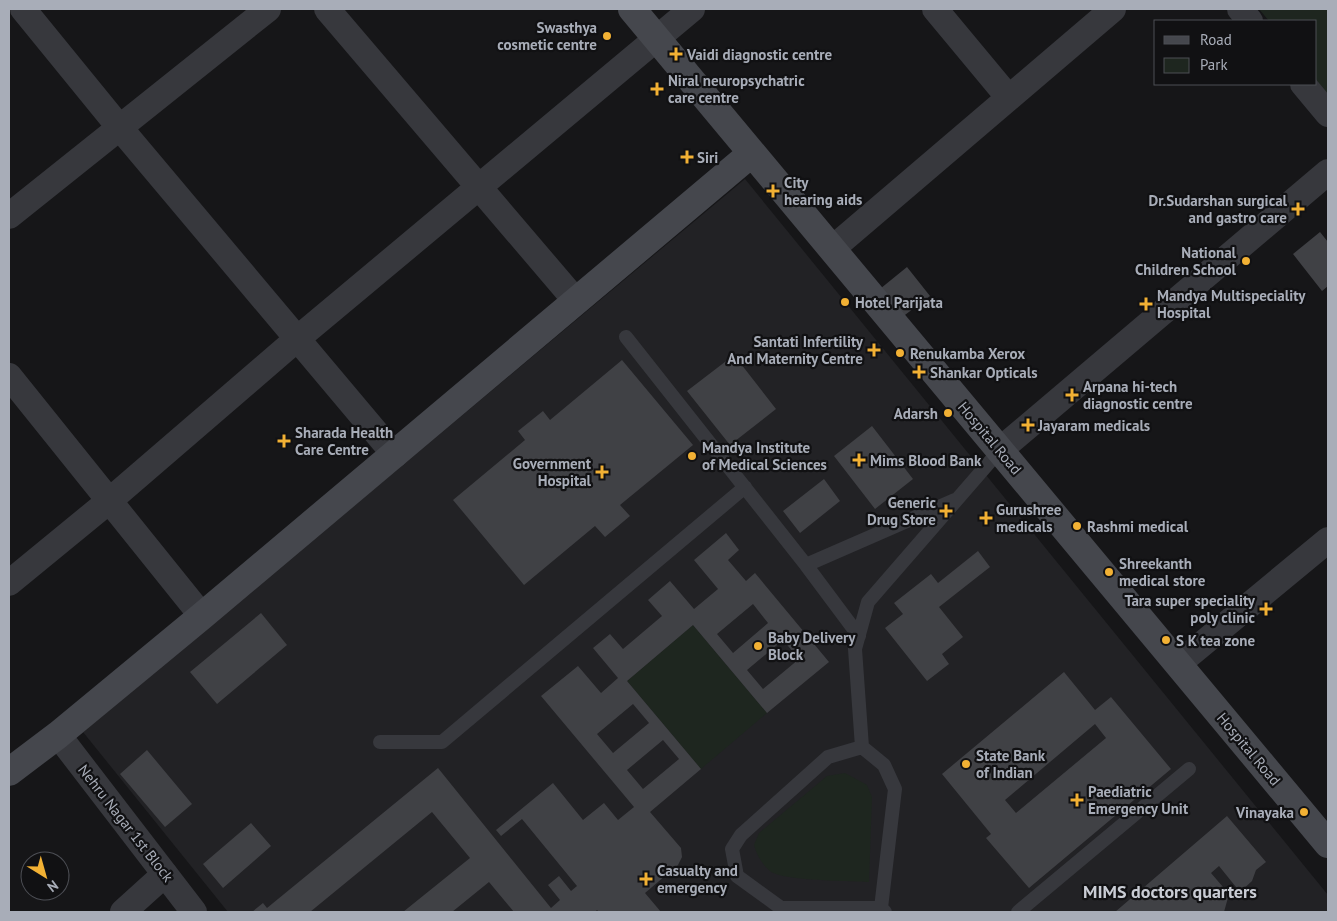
<svg xmlns="http://www.w3.org/2000/svg" width="1337" height="921" font-family="'PT Sans',sans-serif">
<style>
.built{fill:#222225}
.green{fill:#1e261f}
.building{fill:#404145;fill-rule:evenodd}
.lines{fill:none;stroke-linecap:round;stroke-linejoin:round}
.lane{stroke:#37383d;stroke-width:14}
.street{stroke:#37383d;stroke-width:26}
.secondary{stroke:#45474d;stroke-width:28}
.poi-dot{fill:#f2b134;stroke:#111113;stroke-width:2}
.labels{text-anchor:middle;dominant-baseline:central;stroke-width:4.5;stroke-linejoin:round;paint-order:stroke}
.poi-label{font-size:15px;font-weight:bold;fill:#a8adb8;stroke:#111113;text-anchor:start}
.street-label{font-size:15px;fill:#a8adb8;stroke:#111113}
.quarter-label{font-size:18px;font-weight:bold;fill:#c9ccd4;stroke:#111113}
</style>
<rect width="100%" height="100%" fill="#161618"/>
<!-- built -->
<path class="built" d="M745,179L1328,895V912H228L83,732Z"/>
<!-- green -->
<path class="green" d="M1259,9H1328V95L1316,80V21H1269Z
M693,625L767,713L701,769L627,681Z
M845,773L867,785L872,797L869,882C850,881 782,881 770,871C761,863 757,855 754,845L759,833L827,776Z"/>
<!-- building -->
<path class="building" d="M1320,232L1328,242V286L1322,291L1293,254Z
M907,267L930,296L897,321L875,293Z
M734,355L776,409L730,445L687,391Z
M622,360L693,445L620,505L630,516L605,537L595,526L524,585L453,500L525,440L518,431L543,411L550,420Z
M872,426L913,479L875,509L834,456Z
M824,479L840,501L800,533L783,511Z
M726,533L739,550L728,560L746,581L755,573L829,662L767,713L693,625L627,681L701,769L650,812L681,848L682,857L678,865L645,893L661,912H599L597,910L595,912H514L489,882L452,912H403L470,858L432,812L310,912H252L263,903L267,908L438,768L551,908L560,900L548,885L559,876L571,891L577,886L522,819L501,836L496,830L553,783L583,820L604,803L618,820L634,807L541,696L578,666L601,693L618,678L593,648L610,634L623,649L662,616L648,600L670,581L694,609L718,589L694,560ZM753,604L768,623L733,653L717,634ZM783,640L799,659L763,689L747,670ZM633,704L649,723L613,753L597,734ZM663,740L679,759L643,789L627,770Z
M978,551L990,567L939,607L963,637L942,654L949,664L927,681L885,628L903,614L894,603L931,574L938,583Z
M261,613L287,645L217,704L190,672Z
M1064,672L1095,710L1111,697L1171,769L1029,888L986,838L991,834L942,774ZM1095,724L1106,738L1016,813L1005,800Z
M147,750L192,804L165,827L120,774Z
M1227,816L1266,862L1256,870L1252,881L1240,892L1219,866L1211,873L1229,894L1224,912H1115Z
M251,823L271,846L223,888L203,864Z"/>
<g class="lines">
<!-- lane -->
<path class="lane" d="M626,337L806,565L859,636
M806,565L955,500
M380,742H442L745,487
M862,747L855,649L868,602L1000,450
M881,908L895,789L884,765L862,747L828,757L741,835L732,849L737,876L781,908H881L885,912
M1018,912L1189,769"/>
<!-- street -->
<path class="street" d="M23,9L120,128L395,455
M327,9L576,301
M935,9L1009,98
M1240,9L1250,21
M1303,84L1328,114
M9,216L268,9
M832,249L1113,9
M9,376L202,616
M1000,450L1328,172
M9,583L109,501L297,339L692,9
M1178,664L1328,540
M58,735L194,912
M123,912L165,874"/>
<!-- secondary -->
<path class="secondary" d="M632,9L1328,844
M9,772L58,735L202,616L752,153"/>
</g>
<!-- markers -->
<g class="poi-dot">
<circle cx="607" cy="36" r="5"/>
<path d="M673.5 46.5h5v5h5v5h-5v5h-5v-5h-5v-5h5z"/>
<path d="M654.5 81.5h5v5h5v5h-5v5h-5v-5h-5v-5h5z"/>
<path d="M684.5 149.5h5v5h5v5h-5v5h-5v-5h-5v-5h5z"/>
<path d="M770.5 183.5h5v5h5v5h-5v5h-5v-5h-5v-5h5z"/>
<path d="M1295.5 201.5h5v5h5v5h-5v5h-5v-5h-5v-5h5z"/>
<circle cx="1246" cy="261" r="5"/>
<circle cx="845" cy="302" r="5"/>
<path d="M1143.5 296.5h5v5h5v5h-5v5h-5v-5h-5v-5h5z"/>
<path d="M871.5 342.5h5v5h5v5h-5v5h-5v-5h-5v-5h5z"/>
<circle cx="900" cy="353" r="5"/>
<path d="M916.5 364.5h5v5h5v5h-5v5h-5v-5h-5v-5h5z"/>
<path d="M1069.5 387.5h5v5h5v5h-5v5h-5v-5h-5v-5h5z"/>
<circle cx="948" cy="413" r="5"/>
<path d="M1025.5 417.5h5v5h5v5h-5v5h-5v-5h-5v-5h5z"/>
<path d="M281.5 433.5h5v5h5v5h-5v5h-5v-5h-5v-5h5z"/>
<circle cx="692" cy="456" r="5"/>
<path d="M856.5 452.5h5v5h5v5h-5v5h-5v-5h-5v-5h5z"/>
<path d="M599.5 464.5h5v5h5v5h-5v5h-5v-5h-5v-5h5z"/>
<path d="M943.5 503.5h5v5h5v5h-5v5h-5v-5h-5v-5h5z"/>
<path d="M983.5 510.5h5v5h5v5h-5v5h-5v-5h-5v-5h5z"/>
<circle cx="1077" cy="526" r="5"/>
<circle cx="1109" cy="572" r="5"/>
<path d="M1263.5 601.5h5v5h5v5h-5v5h-5v-5h-5v-5h5z"/>
<circle cx="1166" cy="640" r="5"/>
<circle cx="758" cy="646" r="5"/>
<circle cx="966" cy="764" r="5"/>
<path d="M1074.5 792.5h5v5h5v5h-5v5h-5v-5h-5v-5h5z"/>
<circle cx="1304" cy="812" r="5"/>
<path d="M643.5 871.5h5v5h5v5h-5v5h-5v-5h-5v-5h5z"/>
</g>
<g class="labels">
<!-- poi labels -->
<g class="poi-label">
<text x="597" y="27" text-anchor="end">Swasthya<tspan x="597" dy="17">cosmetic centre</tspan></text>
<text x="687" y="54">Vaidi diagnostic centre</text>
<text x="668" y="80">Niral neuropsychatric<tspan x="668" dy="17">care centre</tspan></text>
<text x="697" y="157">Siri</text>
<text x="784" y="182">City<tspan x="784" dy="17">hearing aids</tspan></text>
<text x="1287" y="200" text-anchor="end">Dr.Sudarshan surgical<tspan x="1287" dy="17">and gastro care</tspan></text>
<text x="1236" y="252" text-anchor="end">National<tspan x="1236" dy="17">Children School</tspan></text>
<text x="1157" y="295">Mandya Multispeciality<tspan x="1157" dy="17">Hospital</tspan></text>
<text x="855" y="302">Hotel Parijata</text>
<text x="863" y="341" text-anchor="end">Santati Infertility<tspan x="863" dy="17">And Maternity Centre</tspan></text>
<text x="910" y="353">Renukamba Xerox</text>
<text x="930" y="372">Shankar Opticals</text>
<text x="1083" y="386">Arpana hi-tech<tspan x="1083" dy="17">diagnostic centre</tspan></text>
<text x="938" y="413" text-anchor="end">Adarsh</text>
<text x="1038" y="425">Jayaram medicals</text>
<text x="295" y="432">Sharada Health<tspan x="295" dy="17">Care Centre</tspan></text>
<text x="702" y="447">Mandya Institute<tspan x="702" dy="17">of Medical Sciences</tspan></text>
<text x="870" y="460">Mims Blood Bank</text>
<text x="591" y="463" text-anchor="end">Government<tspan x="591" dy="17">Hospital</tspan></text>
<text x="936" y="502" text-anchor="end">Generic<tspan x="936" dy="17">Drug Store</tspan></text>
<text x="996" y="509">Gurushree<tspan x="996" dy="17">medicals</tspan></text>
<text x="1087" y="526">Rashmi medical</text>
<text x="1119" y="563">Shreekanth<tspan x="1119" dy="17">medical store</tspan></text>
<text x="1255" y="600" text-anchor="end">Tara super speciality<tspan x="1255" dy="17">poly clinic</tspan></text>
<text x="768" y="637">Baby Delivery<tspan x="768" dy="17">Block</tspan></text>
<text x="1176" y="640">S K tea zone</text>
<text x="976" y="755">State Bank<tspan x="976" dy="17">of Indian</tspan></text>
<text x="1088" y="791">Paediatric<tspan x="1088" dy="17">Emergency Unit</tspan></text>
<text x="1294" y="812" text-anchor="end">Vinayaka</text>
<text x="657" y="870">Casualty and<tspan x="657" dy="17">emergency</tspan></text>
</g>
<!-- street labels -->
<g class="street-label">
<text transform="translate(990 438) rotate(50)">Hospital Road</text>
<text transform="translate(1249 749) rotate(50)">Hospital Road</text>
<text transform="translate(126 823) rotate(52)">Nehru Nagar 1st Block</text>
</g>
<!-- quarter labels -->
<g class="quarter-label">
<text x="1170" y="891">MIMS doctors quarters</text>
</g>
</g>
<!-- border -->
<rect width="1337" height="921" fill="none" stroke="#a8adb8" stroke-width="20"/>
<!-- legend -->
<rect x="1154" y="20" width="162" height="65" fill="#111113" stroke="#4d4f55"/>
<rect x="1164" y="36" width="25" height="8" fill="#45474d" stroke="#4d4f55"/>
<text x="1200" y="45" font-size="15" fill="#a8adb8">Road</text>
<rect x="1164" y="58" width="25" height="15" fill="#1e261f" stroke="#4d4f55"/>
<text x="1200" y="70" font-size="15" fill="#a8adb8">Park</text>
<!-- north arrow -->
<g transform="translate(45 876) rotate(143)"><circle r="24" fill="#111113" stroke="#4d4f55"/>
<path d="M0-4L9 19L0 12L-9 19Z" fill="#f2b134"/>
<text y="-8" font-size="14" font-weight="bold" text-anchor="middle" fill="#a8adb8">N</text>
</g>
</svg>
